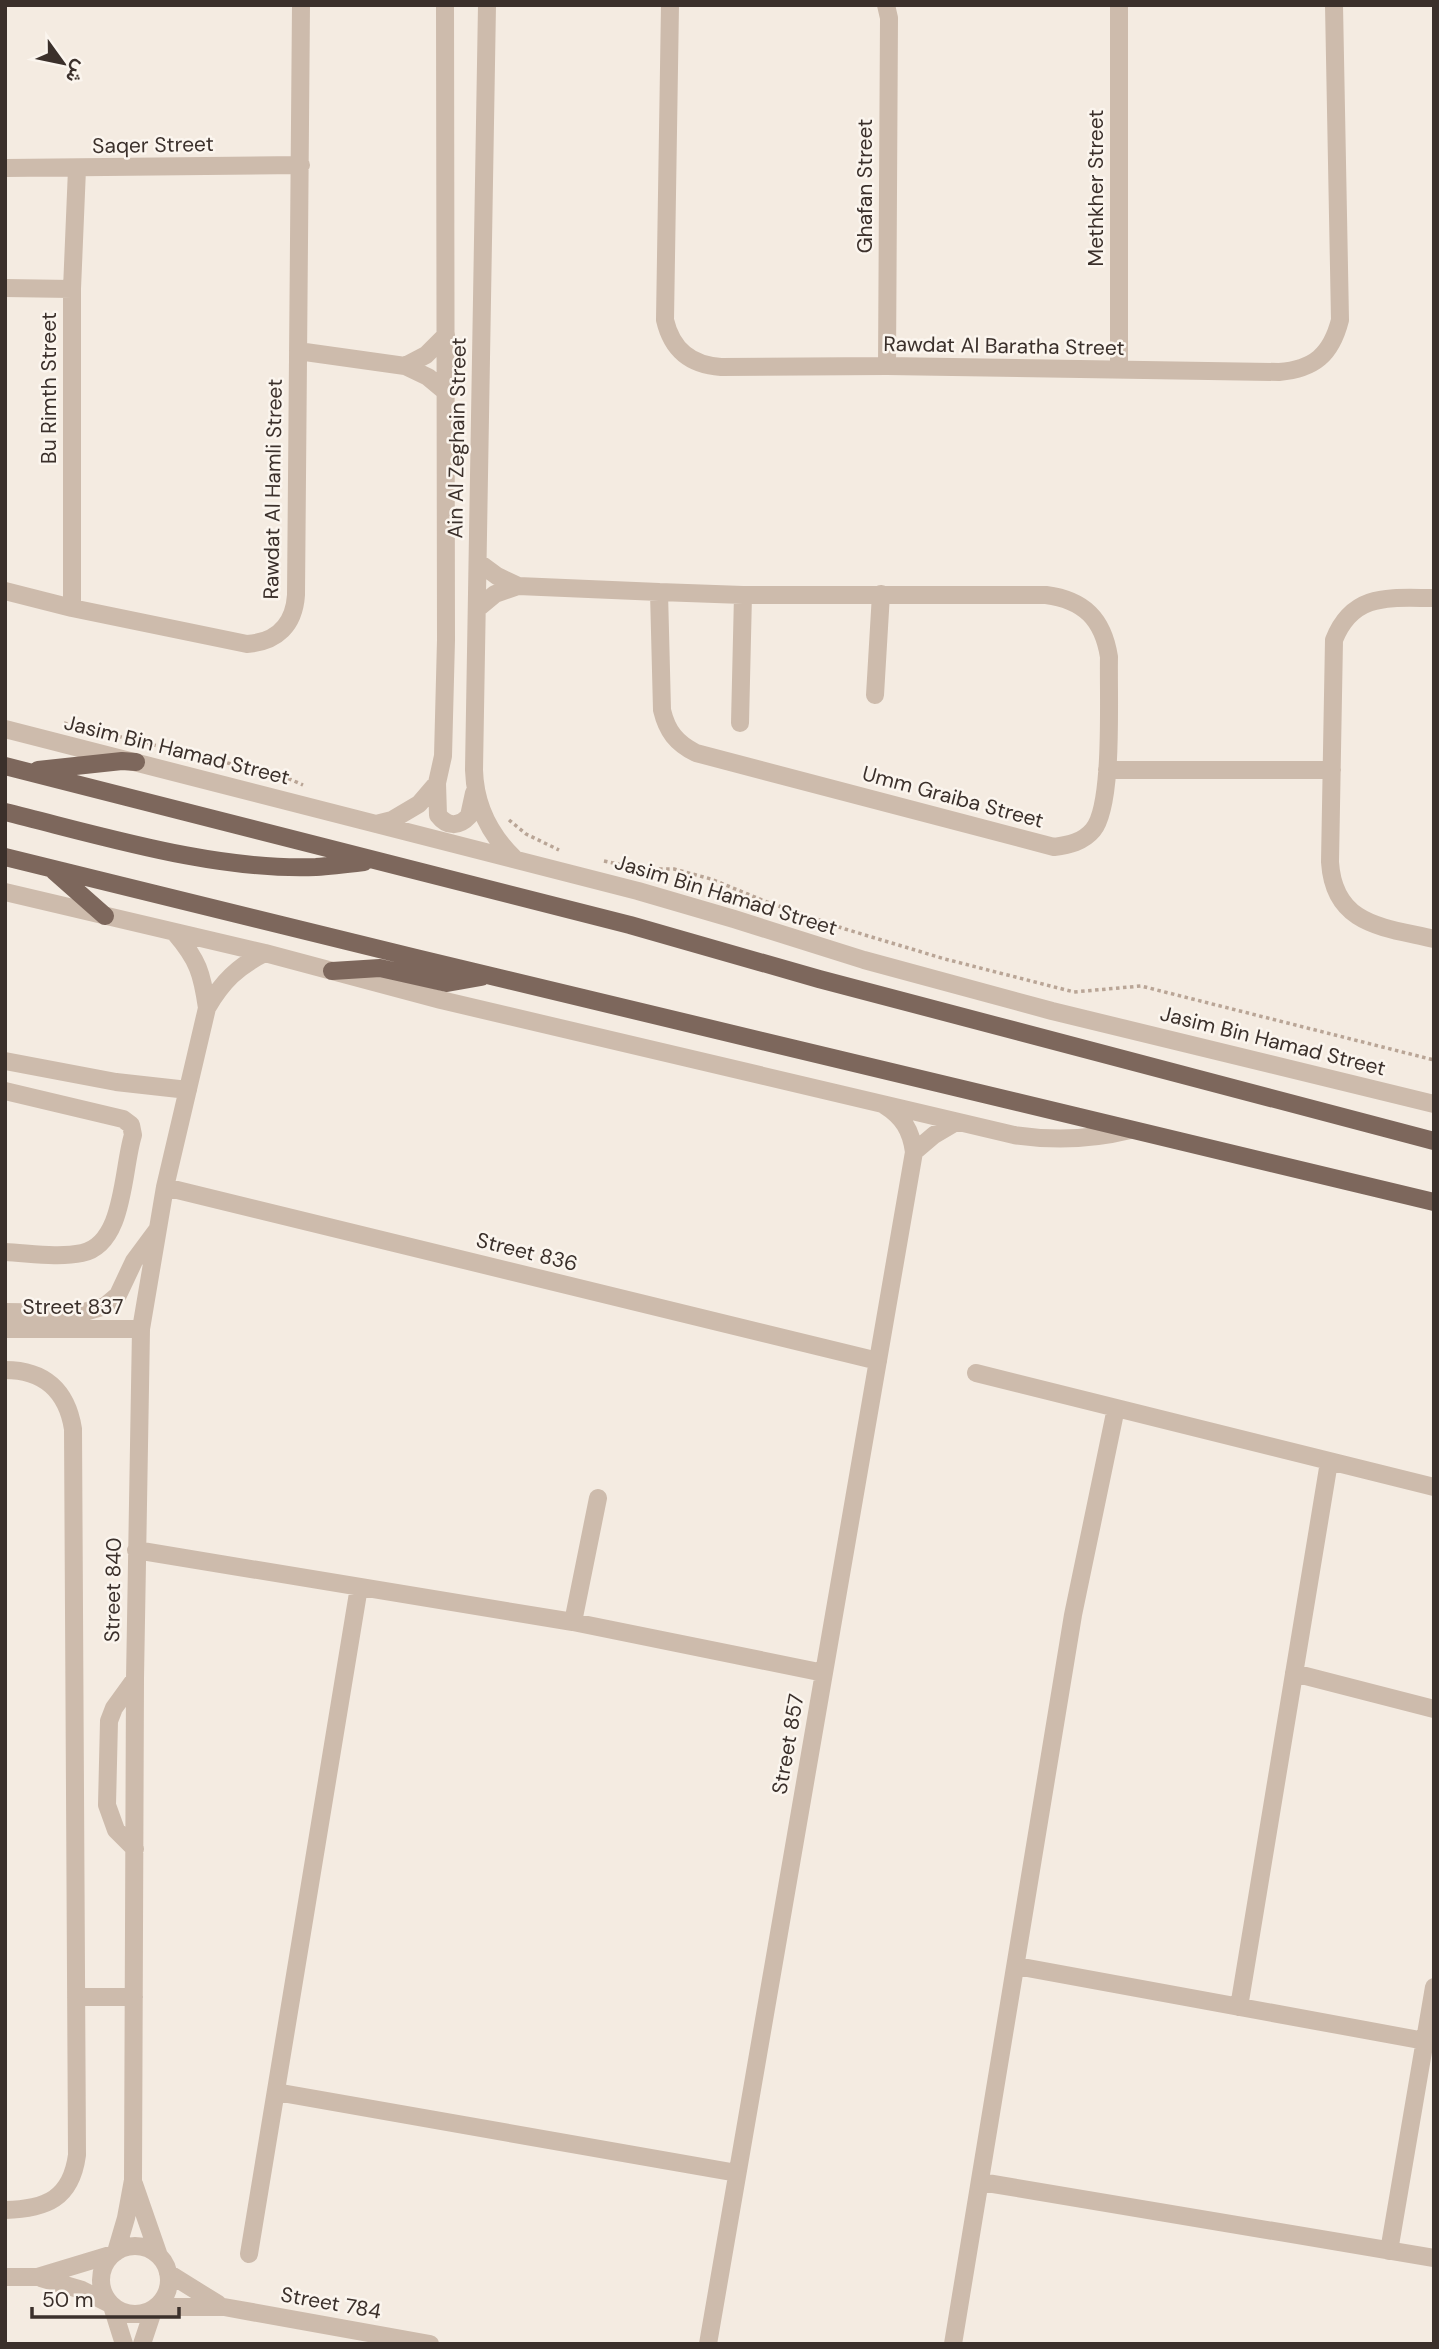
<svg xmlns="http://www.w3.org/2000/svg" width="1439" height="2349" font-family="'DM Sans',Vazirmatn,sans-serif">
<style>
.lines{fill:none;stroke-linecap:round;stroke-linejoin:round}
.path{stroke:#b9a596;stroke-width:3.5;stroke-dasharray:3.5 3.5;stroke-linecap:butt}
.minor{stroke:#cdbbac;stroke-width:18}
.major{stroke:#7d675c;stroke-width:18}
.labels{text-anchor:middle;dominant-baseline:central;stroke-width:5;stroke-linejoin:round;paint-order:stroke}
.street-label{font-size:21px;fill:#3b302b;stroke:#fbf5ee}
</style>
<rect width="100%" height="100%" fill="#f4ebe1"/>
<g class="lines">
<!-- path -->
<path class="path" d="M64,723L285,777L303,785
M509,820L526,834L559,850
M604,861L640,869H674L711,879L767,902L845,929L945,959L1074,992L1141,986L1434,1060"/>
<!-- minor -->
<path class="minor" d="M487,5L474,770C475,806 490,835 515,859
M670,5L665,320C672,350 691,365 721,367L887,366L1279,372C1314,369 1331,355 1340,320L1334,5
M886,5L889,18L887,366
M5,168L301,165
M5,288L72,289
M298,351L405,366L428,377L446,392
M405,366L426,355L446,335
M1119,370V5
M478,562L497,576L518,586
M5,591L72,608L247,644C277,642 294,625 296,595L301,5
M659,592L743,595H1046C1084,600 1103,619 1109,657C1108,694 1114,805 1093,830C1083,842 1069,845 1054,847L696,753C676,743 667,731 662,710Z
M1434,598C1390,598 1353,592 1334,640L1330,862C1334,926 1384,927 1434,939
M72,608V289L77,169
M477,609L495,594L518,586L659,592
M875,695L881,594
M740,723L743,595
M5,729L638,891L734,919L864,960L1052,1011L1434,1104
M1107,770H1332
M437,783L438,815C447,827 459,827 469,816L474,793
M376,824L392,820L419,804L437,783L443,756L446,640L445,5
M5,892L265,953L441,1000L1014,1135C1054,1141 1090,1140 1130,1130
M175,933C198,960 202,973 207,1008
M5,1061L116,1082L188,1090
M5,1091L123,1119L131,1125L133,1135C122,1170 125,1244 82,1253C58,1258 29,1253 5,1252
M914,1152L934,1135L956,1122
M165,1187L878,1361
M5,1312L81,1313L105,1306L118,1295L134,1261L157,1230
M5,1329H141
M5,1370C45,1370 67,1391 73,1429L77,2155C71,2199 46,2209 5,2210
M976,1373L1434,1487
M136,1550L573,1622L824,1673
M573,1622L598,1498
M1294,1673L1434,1709
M135,1849L116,1830L107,1805L109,1721L114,1708L135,1679
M1017,1966L1425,2041
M76,1997H134
M1239,2007L1329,1462
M276,2092L737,2173
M981,2182L1434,2258
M134,2184L159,2256
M101 2280a34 34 0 1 1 68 0a34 34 0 1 1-68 0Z
M1389,2251L1434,1987
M116,2252L126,2218L133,2180L135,1679L141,1329L165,1187L207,1008C222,982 238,966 265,953
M249,2254L359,1587
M168,2273L218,2304
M5,2277H37L113,2254
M41,2278L82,2290L110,2304
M112,2306L124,2344
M156,2307H224L430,2344
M142,2344L154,2308
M708,2344L914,1152C911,1130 903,1117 884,1105
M953,2344L1073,1615L1116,1408"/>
<!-- major -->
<path class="major" d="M5,766L630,925L819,979L1434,1141
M38,770L122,761L136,762
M5,812C103,836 215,871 316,867C332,866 348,864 364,862
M5,857L416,958L1434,1202
M54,871L105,916
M332,971L380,968L447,983L481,977"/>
</g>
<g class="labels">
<!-- street labels -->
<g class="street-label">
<text transform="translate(153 145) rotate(-1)">Saqer Street</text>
<text transform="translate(865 186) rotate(-90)">Ghafan Street</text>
<text transform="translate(1096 188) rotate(-90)">Methkher Street</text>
<text transform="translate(1004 346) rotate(1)">Rawdat Al Baratha Street</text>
<text transform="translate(49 388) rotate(-90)">Bu Rimth Street</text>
<text transform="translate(457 438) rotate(-89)">Ain Al Zeghain Street</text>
<text transform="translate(273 489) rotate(-89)">Rawdat Al Hamli Street</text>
<text transform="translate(177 750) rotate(14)">Jasim Bin Hamad Street</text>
<text transform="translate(953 797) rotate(15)">Umm Graiba Street</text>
<text transform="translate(726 895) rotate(17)">Jasim Bin Hamad Street</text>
<text transform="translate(1273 1041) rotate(14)">Jasim Bin Hamad Street</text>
<text transform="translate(527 1252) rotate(14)">Street 836</text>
<text x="73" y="1307">Street 837</text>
<text transform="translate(113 1590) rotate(-89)">Street 840</text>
<text transform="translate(788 1744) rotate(-80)">Street 857</text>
<text transform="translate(331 2303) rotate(10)">Street 784</text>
</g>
</g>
<!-- border -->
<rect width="1439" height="2349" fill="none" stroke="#3b302b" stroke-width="14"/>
<!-- north arrow -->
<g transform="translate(63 63) rotate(123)" stroke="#fbf5ee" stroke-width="5" paint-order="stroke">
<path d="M0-5L12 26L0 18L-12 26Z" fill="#3b302b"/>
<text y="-10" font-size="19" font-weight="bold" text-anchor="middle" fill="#3b302b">ش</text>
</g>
<!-- scale -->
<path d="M32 2307v10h147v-10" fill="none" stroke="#3b302b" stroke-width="3.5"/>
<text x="42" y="2307" font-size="21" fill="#3b302b" stroke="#fbf5ee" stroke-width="5" paint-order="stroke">50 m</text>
</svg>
